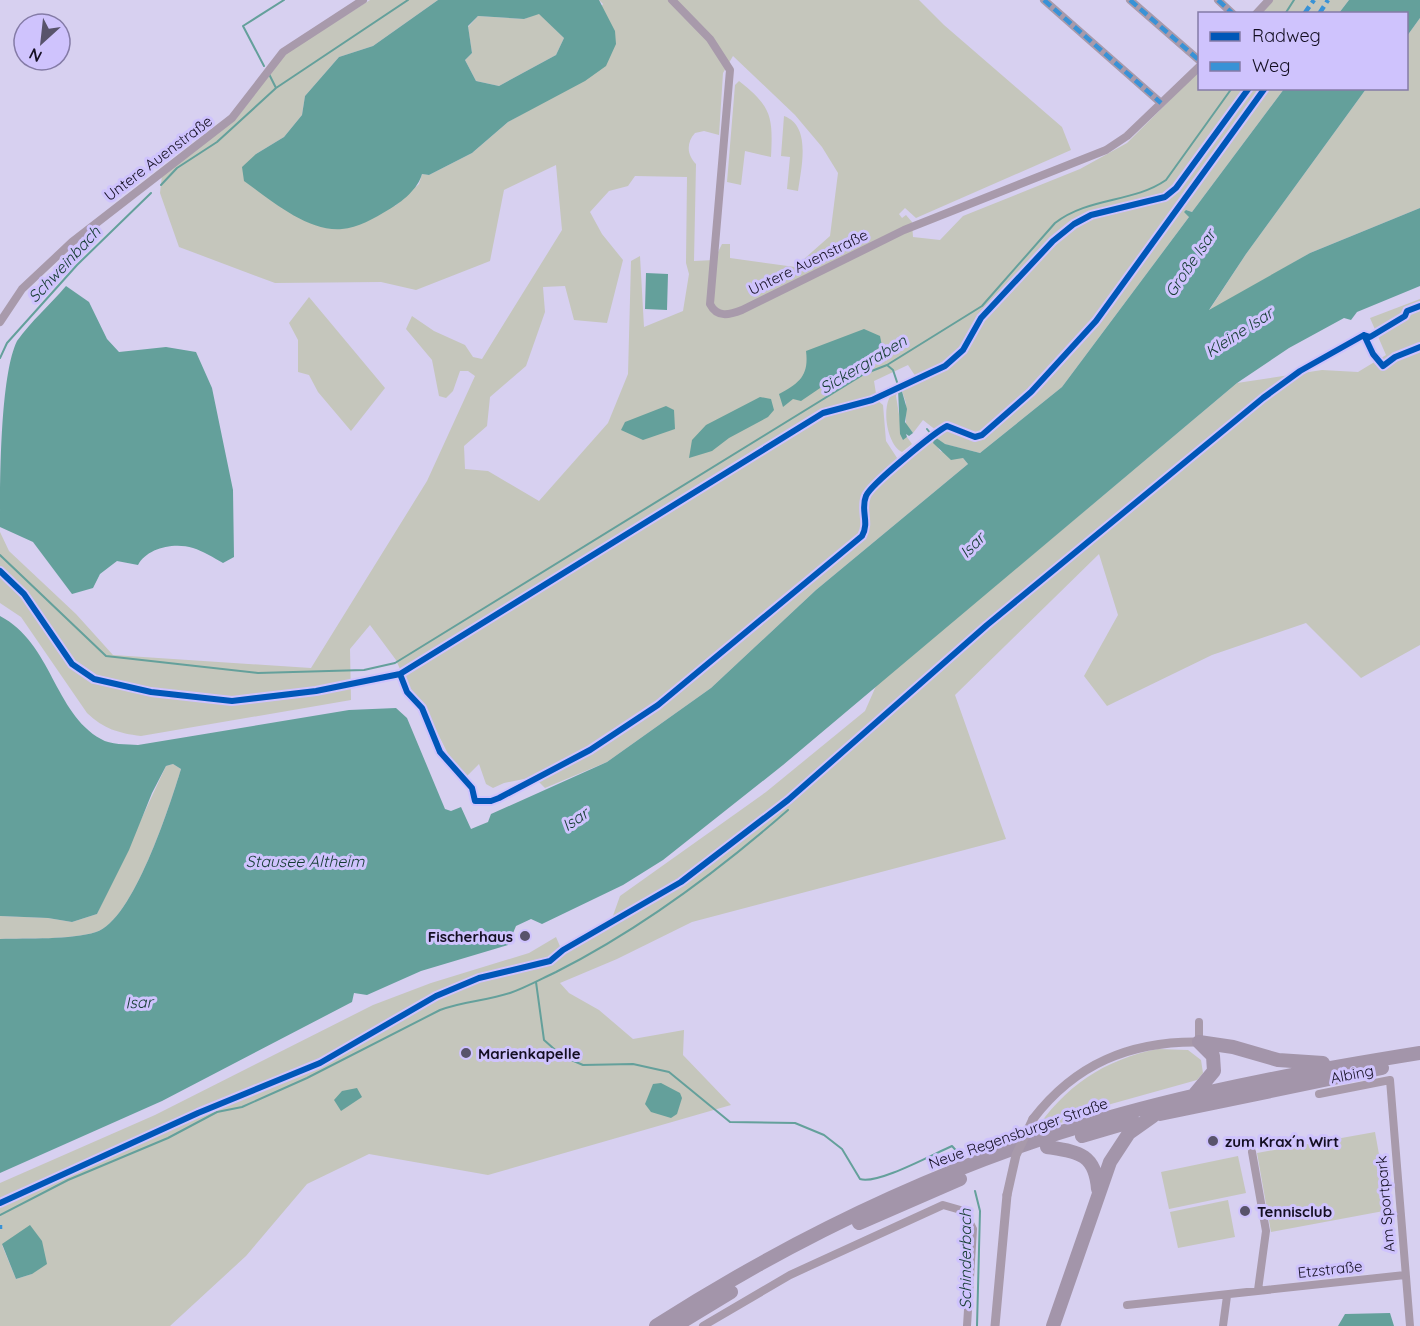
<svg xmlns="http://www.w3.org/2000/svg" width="1420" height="1326" font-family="Quicksand,sans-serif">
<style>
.green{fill:#c5c6bc;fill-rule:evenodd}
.water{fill:#64a09b;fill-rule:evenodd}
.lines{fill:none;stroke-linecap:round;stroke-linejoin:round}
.stream{stroke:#64a09b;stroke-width:2}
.minor{stroke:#a89aab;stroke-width:8}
.tertiary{stroke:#a89aab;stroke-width:9}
.trunk{stroke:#a395aa;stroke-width:14}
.tertiary-bridge{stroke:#a89aab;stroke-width:9}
.quiet{stroke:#3992d6;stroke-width:4.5;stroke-dasharray:9 4.5;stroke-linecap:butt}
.cycleway-casing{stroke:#cfc3fd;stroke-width:10}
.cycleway{stroke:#0057b8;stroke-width:6}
.poi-dot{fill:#58536b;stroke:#cfc3fd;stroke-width:2}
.labels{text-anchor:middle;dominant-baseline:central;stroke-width:6;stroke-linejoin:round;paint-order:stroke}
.street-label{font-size:15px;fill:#140f23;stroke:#cfc3fd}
.poi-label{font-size:15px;font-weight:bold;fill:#140f23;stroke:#cfc3fd;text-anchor:start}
.water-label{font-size:16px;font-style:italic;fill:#133b31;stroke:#cfc3fd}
</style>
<rect width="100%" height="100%" fill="#d7d0f0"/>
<!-- green -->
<path class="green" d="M370,0H438L373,46L339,57L305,96L302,115L284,137L256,154L395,206L419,184L422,174L429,175L472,153L508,122L538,105L603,4L599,0H919L944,25L1062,127L1071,150L916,218L905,208L899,214L902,218L906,215L912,222L913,237L940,240L963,216L1080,169L1127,143L1199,71L1200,88L1284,89L1192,212L1186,210L1189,217L1062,387L980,453L944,444L935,437L951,427L977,438C967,426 949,420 937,431L923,420L913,433L906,425V403L901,388L918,380L908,365L874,381L877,400L883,405L886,441L901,464L933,439L940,451L963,458L968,464L816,590L711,688L607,762L545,788L534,777L504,783L493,788L486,784L479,764L467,776L450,758L430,718L407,685L396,660L370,625L350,649L351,700L141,736C118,733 104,729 87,713L21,617L0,603V532L9,551L76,614L113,655L311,668L427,481L475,376L468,371H460L453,391L446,398L439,396L432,360L406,329L412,316L434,331L465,345L473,357L482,359L562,230L556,165L504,190L490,261L416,290L381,282L275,283L179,247L160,193L162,175L236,119L285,54ZM733,56L795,115L822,147L838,173L830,236L795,267L730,258V244H722L714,260L694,261L696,164C687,155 686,143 695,133L704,131L719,135L723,73ZM635,176L687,177L686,263L689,274L683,311L644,327L640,256L631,261L628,374L608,423L539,501L488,471L465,469L464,446L487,426L490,397L526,366L545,312L543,287L565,286L574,320L607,323L623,260L602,234L590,212L609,191L628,186Z
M1273,0H1349L1339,13L1260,14Z
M539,13L564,38L556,55L499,86L476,81L465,60L472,53L468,27L478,16L524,19Z
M1420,18V208L1310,253L1208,312L1246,254L1366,89L1406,88L1407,36Z
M739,81C772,107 773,117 771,157L745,151L741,185L727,182L735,85Z
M784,116C812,126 801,169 798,191L787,189L790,157L781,156Z
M309,297L385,388L351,431L318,392L309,375L298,372V340L289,323Z
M1420,299V645L1361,678L1306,623L1212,655L1107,706L1084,676L1118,615L1099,554L955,695L1006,839L692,922L617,959L560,983L569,993L599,1010L633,1039L684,1030L683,1055L731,1105L488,1175L369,1154L307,1184L246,1256L170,1326H0V1183L155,1115L373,1005L431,983L529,953L556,937L562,951H566L610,924L620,896L766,792L865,711L876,686L1237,383L1322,370L1358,372L1386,355L1370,318ZM2,1245L32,1274L16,1279Z
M898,389L896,396L903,439L907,437L912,444L902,452C885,444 879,396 898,389Z
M173,764L181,769C170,805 133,921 96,932C72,940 27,938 0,939V916L48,918L72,922L97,914L166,766Z
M1158,1049L1188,1050L1201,1060L1203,1073L1197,1080L1111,1104L1034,1133C1063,1087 1105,1059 1158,1049Z
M1375,1132L1389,1210L1271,1232L1257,1153Z
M1238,1156L1246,1193L1169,1209L1161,1172Z
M1228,1200L1235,1237L1178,1248L1170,1212Z"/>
<!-- water -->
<path class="water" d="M438,0H599L615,31L616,44L606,66L585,81L508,122L472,153L429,175L422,174C418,189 402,202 388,210C375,218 357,228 342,229C307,232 271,200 244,181L242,167L256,154L284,137L302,115L305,96L339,57L373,46ZM539,14L564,38L556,55L499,86L476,81L465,60L472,53L468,26L478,16L524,19Z
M1349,0H1420V18L1407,36L1406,14L1339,13Z
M1284,89H1366L1246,254L1209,310L1310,253L1420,208V286L1357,312L1351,320L1344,318L1289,348L1237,383L783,765L663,860L623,885L542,924L531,919L516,926L508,945L421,971L367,995L354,993L352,1002L162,1101L0,1173V939C27,938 71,940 96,932C133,921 170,805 181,769L173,764L166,766L152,793L129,850L97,914L72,922L48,918L0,916V616C52,643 54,713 101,739C110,745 127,744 138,745L349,710L396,708L407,718L445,809L451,811L461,807L471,829L488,822L491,814L607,762L711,688L816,590L968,464L963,458L951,460L933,443L935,437L945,444L980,453L1062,387L1189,217L1184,212L1186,210L1192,212Z
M646,273L668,274L667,310L645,309Z
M66,286L89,302L107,339L119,352L166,347L196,352L212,388L233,490L234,557L223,563C214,558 203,551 193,548C174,542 147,548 138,565L117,561L100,574L93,588L72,594L33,542L0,527C0,482 0,376 17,341C31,321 50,305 66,286Z
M864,329L880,336L882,346L801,401L793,399L783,407L779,394C800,383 809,375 806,351Z
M901,388L907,409L905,422L913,433L909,436L906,434L907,437L903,440L900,434L898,389Z
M760,397L771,399L774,410L768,417L729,438L712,451L689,458L692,440L706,425Z
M666,406L674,410L675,429L643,440L621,430L625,422Z
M661,1083L680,1093L682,1098L677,1114L671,1118L651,1112L645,1104L653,1084Z
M357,1088L362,1097L341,1111L334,1100L342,1091Z
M30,1225L42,1241L47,1264L32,1274L16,1279L2,1244Z
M1390,1313L1394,1326H1338L1345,1314Z"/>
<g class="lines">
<!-- stream -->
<path class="stream" d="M1285,14L1294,0
M264,66L243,26L284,0
M269,74L276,88
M161,185L177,168L217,142L276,88L408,0
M0,358L7,343L77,265L151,193
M887,365L893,370L897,382
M927,429L935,439
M0,555L106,656L258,673L364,670L395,663L864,374L887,365L982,306L1055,223C1088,197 1133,203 1166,180L1232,88
M536,982L544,1040L562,1056L583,1065L633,1064L669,1072L730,1122L795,1123L824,1135L842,1149L860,1179C877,1185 933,1154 952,1146L962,1157
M975,1191L980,1211L977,1326
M0,1215L68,1180L168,1138L217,1112L242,1107L307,1078L440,1010C463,1001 486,1001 510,993C525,988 541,979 556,972C641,929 716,873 788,810"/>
<!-- minor -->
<path class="minor" d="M672,0L710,39L730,70L710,304C717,318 729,315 742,310L904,230L1106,150L1127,136L1200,66
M1044,0L1161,103
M1130,0L1200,61
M1218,0L1233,14
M1256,14L1269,0
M0,322L22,289L72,242L232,118L283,52L363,0
M1199,1022V1042
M1319,1094L1390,1080L1410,1326
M1252,1152L1266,1231L1258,1290
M1127,1305L1405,1275
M703,1326L790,1275L943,1205L964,1211L973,1229L967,1326
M1223,1326L1227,1296"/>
<!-- tertiary -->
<path class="tertiary" d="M1033,1119C1075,1064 1130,1041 1199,1042
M995,1326L1007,1195"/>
<!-- trunk -->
<path class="trunk" d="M1199,1042L1233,1047L1278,1060L1323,1063
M1194,1095L1214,1071L1213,1056L1199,1042
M1160,1114L1382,1068
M1082,1136L1133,1121
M1047,1147C1078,1152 1095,1153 1098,1189
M859,1223L960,1179
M656,1326C795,1237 946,1165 1104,1119C1208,1089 1314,1070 1420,1053
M675,1326L731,1292
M1053,1326L1110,1162L1129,1133L1153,1116"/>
<!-- tertiary-bridge -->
<path class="tertiary-bridge" d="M1007,1195L1016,1155L1033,1119"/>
<!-- quiet -->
<path class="quiet" d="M1044,0L1161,103
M1130,0L1200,61
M1218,0L1233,14
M1304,14L1314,0
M1319,14L1328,0
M0,1225V1229"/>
<defs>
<path id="cycleway" d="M1364,335L1373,354L1383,366L1395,357L1420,347
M0,571L24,594L72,664L94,679L151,692L232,701L316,691L400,674L823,413L872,400L945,366L963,350L981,318L1053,241L1074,224L1091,215L1165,197L1176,188L1249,88
M400,674L407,692L422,708L440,752L472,788L475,801H491L499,798L590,750L658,705L862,536C870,522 860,510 866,496C870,485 935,432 947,426L975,437L982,435L1031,392L1096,321L1265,88
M0,1203L198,1113L320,1063L436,996L479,978L550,961L563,950L681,882L788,800L987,625L1263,398L1300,371L1364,335L1370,337L1405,316L1407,311L1420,306"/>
</defs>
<!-- cycleway casing -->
<use href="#cycleway" class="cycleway-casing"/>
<!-- cycleway -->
<use href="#cycleway" class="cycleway"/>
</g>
<!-- markers -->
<g class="poi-dot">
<circle cx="525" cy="936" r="6"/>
<circle cx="466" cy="1053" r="6"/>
<circle cx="1213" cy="1141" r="6"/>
<circle cx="1245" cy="1211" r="6"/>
</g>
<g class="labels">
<!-- street labels -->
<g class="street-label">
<text transform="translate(158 158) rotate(-37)">Untere Auenstraße</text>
<text transform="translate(808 262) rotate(-26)">Untere Auenstraße</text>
<text transform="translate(1352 1074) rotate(-11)">Albing</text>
<text transform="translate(1018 1133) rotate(-19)">Neue Regensburger Straße</text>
<text transform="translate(1385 1204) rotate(-95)">Am Sportpark</text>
<text transform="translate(1330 1269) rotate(-6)">Etzstraße</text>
</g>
<!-- poi labels -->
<g class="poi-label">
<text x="513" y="936" text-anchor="end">Fischerhaus</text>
<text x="478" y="1053">Marienkapelle</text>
<text x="1225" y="1141">zum Krax´n Wirt</text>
<text x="1257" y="1211">Tennisclub</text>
</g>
<!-- water labels -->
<g class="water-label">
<text transform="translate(1190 263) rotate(-56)">Große Isar</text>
<text transform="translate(64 264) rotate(-47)">Schweinbach</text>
<text transform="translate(1239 332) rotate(-33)">Kleine Isar</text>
<text transform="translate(863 364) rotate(-31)">Sickergraben</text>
<text transform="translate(972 545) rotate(-46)">Isar</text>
<text transform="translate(575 819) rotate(-34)">Isar</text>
<text x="305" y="861">Stausee Altheim</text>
<text transform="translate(139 1002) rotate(-2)">Isar</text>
<text transform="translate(965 1259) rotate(-90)">Schinderbach</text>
</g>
</g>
<!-- legend -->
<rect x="1198" y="12" width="210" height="78" fill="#cfc3fd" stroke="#847ba6" stroke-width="1.5"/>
<rect x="1210" y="32" width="30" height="9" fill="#0057b8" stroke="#847ba6" stroke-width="1.5"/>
<text x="1252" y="42" font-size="18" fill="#140f23">Radweg</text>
<rect x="1210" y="62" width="30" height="9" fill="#3992d6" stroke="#847ba6" stroke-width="1.5"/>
<text x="1252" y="72" font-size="18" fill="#140f23">Weg</text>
<!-- north arrow -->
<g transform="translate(42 42) rotate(207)"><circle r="28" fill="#cfc3fd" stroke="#847ba6" stroke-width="1.5"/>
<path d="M0-4.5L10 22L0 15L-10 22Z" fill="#58536b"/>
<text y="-9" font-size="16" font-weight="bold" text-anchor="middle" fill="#140f23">N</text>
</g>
</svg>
